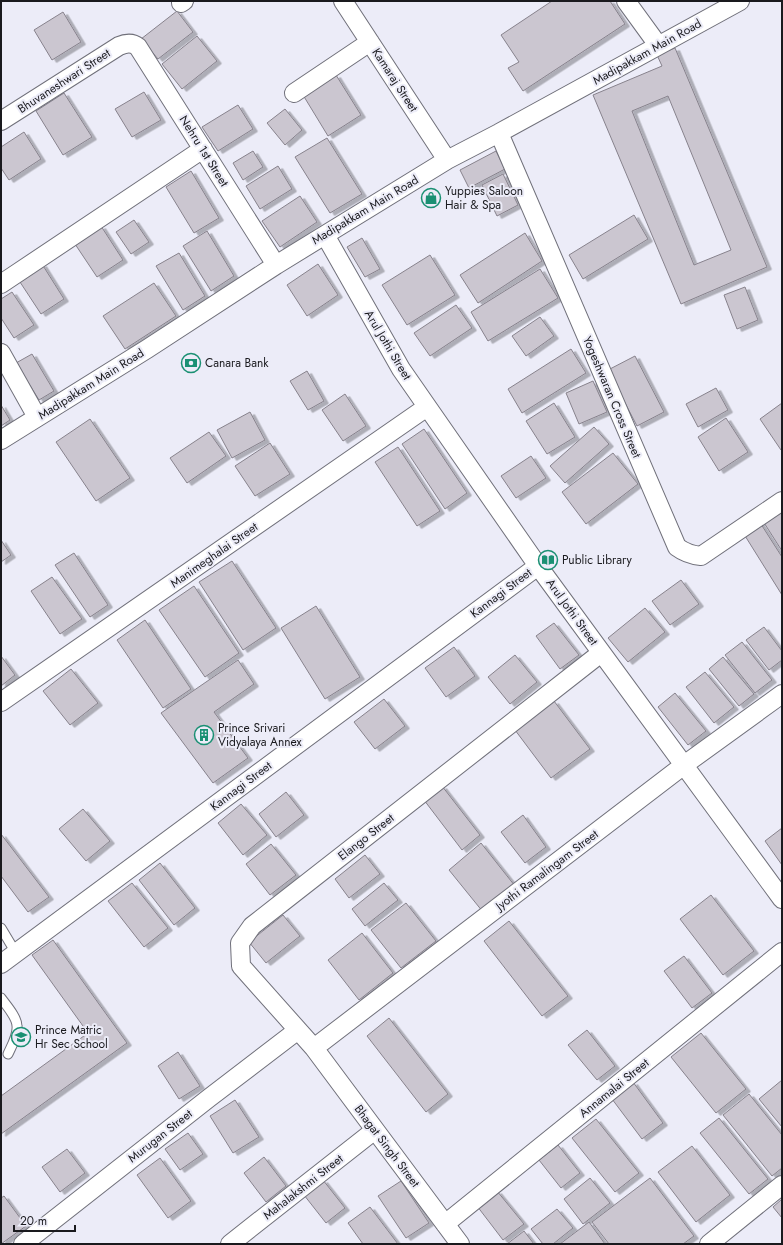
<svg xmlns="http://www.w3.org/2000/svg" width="783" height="1245" font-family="Jost,sans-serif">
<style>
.building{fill:#cbc6d0;stroke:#87828c;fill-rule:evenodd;filter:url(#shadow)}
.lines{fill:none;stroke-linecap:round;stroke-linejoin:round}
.lane-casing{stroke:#70707a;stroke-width:11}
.street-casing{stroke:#70707a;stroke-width:20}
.lane{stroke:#fff;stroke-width:9}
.street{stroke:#fff;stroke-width:18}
.labels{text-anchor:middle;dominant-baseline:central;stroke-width:4;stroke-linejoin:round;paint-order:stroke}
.street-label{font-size:12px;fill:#1a1a1e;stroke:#ececf8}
.poi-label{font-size:12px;fill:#1a1a1e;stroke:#ececf8;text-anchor:start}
</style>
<defs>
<filter id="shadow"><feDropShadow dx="4.5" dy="2.5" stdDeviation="0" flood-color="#0004"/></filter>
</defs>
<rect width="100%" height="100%" fill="#ececf8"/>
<!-- building -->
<path class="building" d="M552,1H610L625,24L523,91L508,68L519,62L501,35Z
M177,11L193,32L158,59L141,39Z
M63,12L81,42L52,60L34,30Z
M197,36L217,61L182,89L162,64Z
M675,48L767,267L681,304L593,95L662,66L657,55ZM668,96L731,250L694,265L632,111Z
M336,75L361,115L328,136L303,95Z
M144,92L161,120L132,137L115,109Z
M64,93L92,137L63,155L36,111Z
M238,105L253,129L218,151L202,127Z
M285,109L302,130L285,145L267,123Z
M24,132L41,159L9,180L1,168V147Z
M327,138L362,194L330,213L295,157Z
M253,151L263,167L243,180L233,163Z
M496,151L505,169L469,188L460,170Z
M278,166L292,189L260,209L246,186Z
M191,171L219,218L194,233L166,187Z
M503,174L518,205L497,216L482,185Z
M300,196L317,222L280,247L262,221Z
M634,215L648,239L583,279L569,255Z
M134,220L149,242L131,254L116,232Z
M101,226L123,260L97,277L75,244Z
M207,231L234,276L211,291L183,246Z
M525,233L542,261L478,303L460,275Z
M362,238L380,269L365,277L347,247Z
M179,253L205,296L183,310L156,266Z
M430,255L455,295L407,325L382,285Z
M42,264L64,299L41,314L18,279Z
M318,264L338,295L307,316L287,285Z
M540,269L558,298L488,341L471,312Z
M154,283L176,316L125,349L103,316Z
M745,287L758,320L737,329L724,295Z
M12,292L34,325L14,338L1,318V299Z
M456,305L472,328L430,356L414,333Z
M540,317L554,336L526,356L512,336Z
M571,349L586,373L522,413L508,389Z
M32,354L54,391L39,400L16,363Z
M635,356L664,412L637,426L608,370Z
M307,371L324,401L308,410L290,381Z
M593,381L607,412L579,424L566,393Z
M716,388L728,410L698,427L686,404Z
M345,394L366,426L343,441L322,410Z
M554,403L575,437L547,454L526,421Z
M782,403V449L781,450L760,419Z
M1,405L10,420L1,426Z
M250,412L265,440L232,458L217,430Z
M726,418L748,452L719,471L698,437Z
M90,419L130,478L96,501L56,442Z
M594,427L609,444L565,483L550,466Z
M424,429L467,493L445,509L402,444Z
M209,432L226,456L187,483L170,458Z
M270,443L290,474L255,496L235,466Z
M398,447L440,511L417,526L375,462Z
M613,453L638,484L586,524L562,492Z
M531,456L546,478L516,498L501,476Z
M782,505V551L761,518Z
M759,521L782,557V595L742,531Z
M1,540L11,555L1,562Z
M74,553L108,605L90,617L55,565Z
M232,561L276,628L243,650L199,582Z
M52,577L82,619L60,634L31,591Z
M681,580L699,604L670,625L652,601Z
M194,586L239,653L205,677L159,610Z
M316,606L360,677L325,699L281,628Z
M645,608L665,632L628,662L608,638Z
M145,620L191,689L163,708L117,640Z
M554,623L579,655L560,669L536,636Z
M764,627L782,651V660L769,670L746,640Z
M742,642L772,680L755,693L725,655Z
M454,647L475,676L446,697L425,668Z
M515,655L537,682L510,704L488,677Z
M1,656L15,675L1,686Z
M723,657L754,694L739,706L709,669Z
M238,660L254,684L214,712L248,758L213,783L161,713Z
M71,669L98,703L70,725L43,691Z
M705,672L734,707L714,723L686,687Z
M675,693L706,731L688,745L658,707Z
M384,699L405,726L375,749L354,722Z
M554,701L590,749L551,778L515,730Z
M442,786L480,835L462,850L424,800Z
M286,792L304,815L276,837L259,814Z
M241,804L267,835L243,855L218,823Z
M83,809L110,841L86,861L59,829Z
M523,815L546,847L525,863L501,832Z
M782,828V865L765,841Z
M1,834L49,897L28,912L1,876Z
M481,843L515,886L483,912L449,870Z
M271,844L296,875L270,895L246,864Z
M365,855L380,874L349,898L335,879Z
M160,863L195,908L174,925L139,880Z
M132,883L168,928L144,947L108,901Z
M384,883L398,900L365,926L352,909Z
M711,895L754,951L723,975L680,919Z
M406,903L436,941L401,968L371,930Z
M283,915L300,936L266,963L249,942Z
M509,921L568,996L542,1016L484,941Z
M362,933L393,973L359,1000L328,960Z
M53,940L127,1043L1,1134V1096L88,1033L32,955Z
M684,956L712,993L692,1008L664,971Z
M389,1018L448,1094L426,1112L367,1036Z
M587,1030L615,1066L597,1080L568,1045Z
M701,1033L746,1089L716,1113L671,1057Z
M178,1052L200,1086L179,1099L158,1066Z
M782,1080V1127L759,1099Z
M633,1082L663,1123L642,1139L612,1099Z
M749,1094L782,1135V1168L772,1176L723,1115Z
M235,1100L259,1137L233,1153L210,1116Z
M719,1118L768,1179L749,1194L700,1133Z
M596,1119L639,1173L615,1192L572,1138Z
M188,1133L203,1154L180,1170L165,1149Z
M558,1145L580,1173L561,1188L539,1160Z
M692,1146L730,1195L696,1222L658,1172Z
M67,1149L85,1173L60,1192L42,1167Z
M264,1157L286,1186L266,1202L244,1173Z
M160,1158L191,1201L168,1218L137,1175Z
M590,1178L610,1203L583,1224L564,1199Z
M650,1178L694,1236L683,1244H609L592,1222Z
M323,1180L345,1208L326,1223L304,1195Z
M401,1181L429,1223L406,1238L378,1196Z
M497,1191L524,1224L503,1240L477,1206Z
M4,1196L26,1226L1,1244V1198Z
M782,1199V1218L773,1207Z
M370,1207L398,1244H363L348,1223Z
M557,1209L573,1228L553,1244H543L531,1229Z
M589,1222L605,1244H560Z
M524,1231L534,1244H507Z"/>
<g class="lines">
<defs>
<path id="lane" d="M1,928L16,953
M1,998C6,1005 17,1017 17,1026C18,1035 12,1045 8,1054"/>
<path id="street" d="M343,1L447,160
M626,1L658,45
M181,3L184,1
M294,93L370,42
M1,121L119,46C126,43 132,42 138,47L276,265
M499,133L677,547C685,553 691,555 701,556L782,501
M325,235L401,369L538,566L782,899
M1,284L203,149
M1,353L37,417
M1,440L147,349L276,265L447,160L499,133L740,1
M1,702L427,407
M1,964L538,566
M314,1048L684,765L782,694
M445,1224L782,952
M23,1244L209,1098L298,1030
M230,1244L375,1130
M460,1244L314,1048L241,966L240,943L252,926L601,653
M709,1244L782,1185"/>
</defs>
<!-- lane casing -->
<use href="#lane" class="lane-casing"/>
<!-- street casing -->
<use href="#street" class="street-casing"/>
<!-- lane -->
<use href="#lane" class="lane"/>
<!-- street -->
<use href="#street" class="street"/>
</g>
<!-- icons -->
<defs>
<symbol id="shop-ring" viewBox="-11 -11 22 22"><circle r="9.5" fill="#ececf8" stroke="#1a9073" stroke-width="1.5"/><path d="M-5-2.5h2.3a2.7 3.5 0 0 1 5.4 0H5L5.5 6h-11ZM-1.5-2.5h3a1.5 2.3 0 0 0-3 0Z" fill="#1a9073"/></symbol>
<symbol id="bank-ring" viewBox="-11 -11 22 22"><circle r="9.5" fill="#ececf8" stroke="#1a9073" stroke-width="1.5"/><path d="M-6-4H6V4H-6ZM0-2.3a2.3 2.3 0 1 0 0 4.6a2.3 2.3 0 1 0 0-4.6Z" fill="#1a9073"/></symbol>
<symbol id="library-ring" viewBox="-11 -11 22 22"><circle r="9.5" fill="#ececf8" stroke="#1a9073" stroke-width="1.5"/><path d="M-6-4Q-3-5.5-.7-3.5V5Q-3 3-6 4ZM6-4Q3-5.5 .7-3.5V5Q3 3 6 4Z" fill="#1a9073"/></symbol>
<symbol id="building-ring" viewBox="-11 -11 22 22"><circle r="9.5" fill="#ececf8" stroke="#1a9073" stroke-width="1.5"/><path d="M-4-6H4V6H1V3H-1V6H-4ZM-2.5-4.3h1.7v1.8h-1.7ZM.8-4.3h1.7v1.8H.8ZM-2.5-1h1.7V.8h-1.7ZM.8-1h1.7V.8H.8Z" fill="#1a9073"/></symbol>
<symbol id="school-ring" viewBox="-11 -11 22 22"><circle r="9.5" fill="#ececf8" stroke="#1a9073" stroke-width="1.5"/><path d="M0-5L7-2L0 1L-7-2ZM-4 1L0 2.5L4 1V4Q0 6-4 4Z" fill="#1a9073"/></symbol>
</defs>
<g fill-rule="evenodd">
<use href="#shop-ring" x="420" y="187" width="22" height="22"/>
<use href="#bank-ring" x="180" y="352" width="22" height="22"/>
<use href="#library-ring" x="537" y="549" width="22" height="22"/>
<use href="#building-ring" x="193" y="724" width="22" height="22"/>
<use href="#school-ring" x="10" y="1026" width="22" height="22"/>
</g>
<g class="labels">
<!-- street labels -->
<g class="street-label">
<text transform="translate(647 52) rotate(-29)">Madipakkam Main Road</text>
<text transform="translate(395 80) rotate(57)">Kamaraj Street</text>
<text transform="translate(64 81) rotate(-33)">Bhuvaneshwari Street</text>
<text transform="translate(204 151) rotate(58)">Nehru 1st Street</text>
<text transform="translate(365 210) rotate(-31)">Madipakkam Main Road</text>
<text transform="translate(388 345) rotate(59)">Arul Jothi Street</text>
<text transform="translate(91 384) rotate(-32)">Madipakkam Main Road</text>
<text transform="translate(612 397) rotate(67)">Yogeshwaran Cross Street</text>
<text transform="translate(214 555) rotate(-35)">Manimeghalai Street</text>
<text transform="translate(501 593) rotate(-37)">Kannagi Street</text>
<text transform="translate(572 612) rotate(54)">Arul Jothi Street</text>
<text transform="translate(241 786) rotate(-37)">Kannagi Street</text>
<text transform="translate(366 837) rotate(-38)">Elango Street</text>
<text transform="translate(547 870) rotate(-37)">Jyothi Ramalingam Street</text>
<text transform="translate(614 1088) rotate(-39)">Annamalai Street</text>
<text transform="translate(160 1136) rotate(-38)">Murugan Street</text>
<text transform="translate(387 1146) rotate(53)">Bhagat Singh Street</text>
<text transform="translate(303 1187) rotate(-38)">Mahalakshmi Street</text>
</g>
<!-- poi labels -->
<g class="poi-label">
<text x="445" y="191">Yuppies Saloon<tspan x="445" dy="14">Hair &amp; Spa</tspan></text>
<text x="205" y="363">Canara Bank</text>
<text x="562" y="560">Public Library</text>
<text x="218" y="728">Prince Srivari<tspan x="218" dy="14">Vidyalaya Annex</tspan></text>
<text x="35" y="1030">Prince Matric<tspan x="35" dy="14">Hr Sec School</tspan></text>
</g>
</g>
<!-- border -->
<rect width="783" height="1245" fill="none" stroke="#1a1a1e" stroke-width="4"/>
<!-- scale -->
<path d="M14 1225v6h61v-6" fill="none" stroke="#1a1a1e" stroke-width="2"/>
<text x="20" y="1225" font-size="12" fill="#1a1a1e" stroke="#ececf8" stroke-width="3" paint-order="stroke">20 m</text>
</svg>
